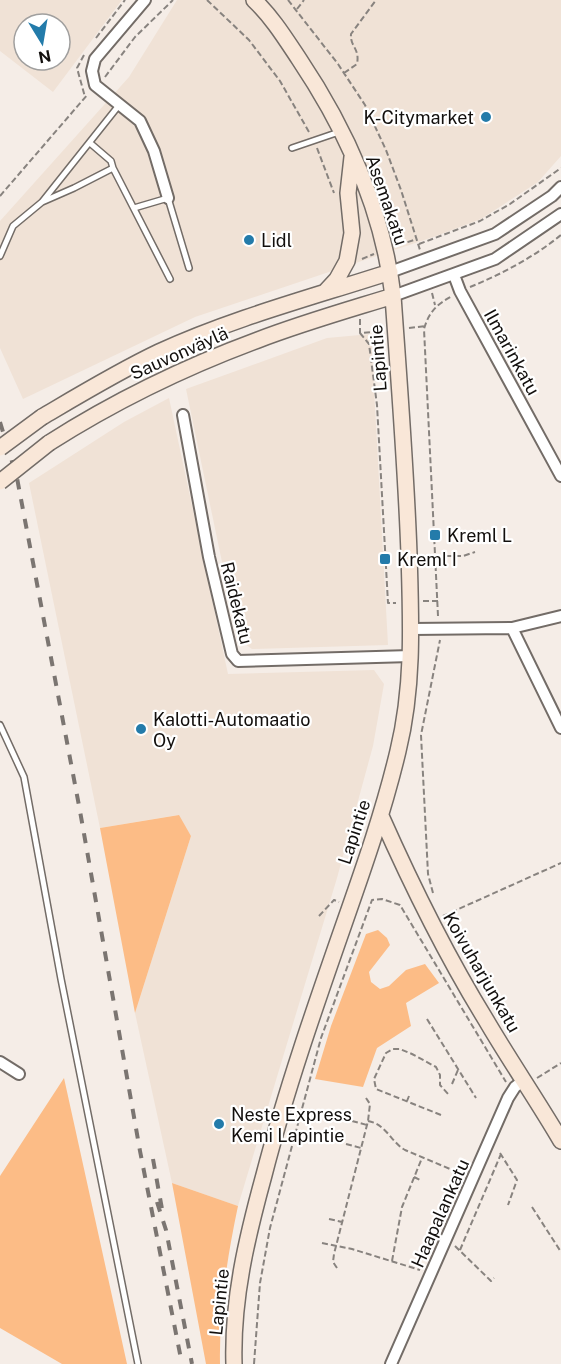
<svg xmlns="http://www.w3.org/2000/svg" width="561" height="1364" font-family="'Public Sans',sans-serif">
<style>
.built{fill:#f0e2d6;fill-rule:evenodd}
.green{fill:#fcbc86}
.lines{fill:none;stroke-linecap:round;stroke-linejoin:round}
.lane-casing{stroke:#736c67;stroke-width:8}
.street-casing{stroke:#736c67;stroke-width:14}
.secondary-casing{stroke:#736c67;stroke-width:18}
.path{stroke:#88837f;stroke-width:2;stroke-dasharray:6 3;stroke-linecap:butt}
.lane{stroke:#fff;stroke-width:5}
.street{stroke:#fff;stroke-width:10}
.secondary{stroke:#f9e7d8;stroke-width:15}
.rail{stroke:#7b7571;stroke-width:4;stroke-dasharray:10 10;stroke-linecap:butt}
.secondary-bridge-casing{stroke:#736c67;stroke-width:18;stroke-linecap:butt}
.secondary-bridge{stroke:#f9e7d8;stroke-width:15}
.poi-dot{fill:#237baa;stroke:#fff;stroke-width:2}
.labels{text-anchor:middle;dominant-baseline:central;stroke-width:4.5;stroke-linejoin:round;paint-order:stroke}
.poi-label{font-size:18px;fill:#120f0d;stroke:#fff;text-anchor:start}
.street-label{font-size:18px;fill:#120f0d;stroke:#fff}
</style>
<rect width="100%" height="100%" fill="#f5ede7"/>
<!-- built -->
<path class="built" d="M0,0H122L53,92L0,51ZM24,24H60V60H24Z
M177,0H561V156L538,182L481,219L436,236L195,317L23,399L0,348V221L129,77Z
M371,334L388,645L252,649L238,639L186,389L327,338Z
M169,398L228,674L374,670L384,684L373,746L337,878L238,1206L172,1183L135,1013L191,836L178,815L100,828L29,483L124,422Z"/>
<!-- green -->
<path class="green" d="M179,815L191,836L135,1013L100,828Z
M378,930L387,938L390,945L369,972L371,982L380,989L389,986L406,970L425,964L439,983L406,1003L411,1026L377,1048L363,1087L315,1079L331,1026L366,934Z
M64,1078L127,1364H62L0,1328V1176Z
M172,1183L238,1206C227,1258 219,1310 220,1364H206Z"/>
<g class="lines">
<defs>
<path id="lane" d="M90,143L111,161L113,168L170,279
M292,148L339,132
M113,168L74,188L42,202L120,104
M134,208L168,198L189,268
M0,256L13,226L42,202
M0,725L24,777L61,979L138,1364"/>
<path id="street" d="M145,0L95,59L92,71L95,85L140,121L154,151L168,198
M390,272L495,234L552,196L561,187
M454,275L460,291L561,476
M393,296L495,259L561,214
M183,415L209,557L232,654L238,661L411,656
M512,628L561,728
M412,629L512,628L561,616
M0,1062L19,1074
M391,1364L508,1098L515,1087L524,1080"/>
<path id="secondary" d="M325,292L337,279L347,261L352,233L348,193L352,157
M42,417C81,394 119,371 159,352C233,318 313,297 390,272
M49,443C115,401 185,367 258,340C302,323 348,310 393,296
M381,816C412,886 446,955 486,1020C510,1061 537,1100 561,1141
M234,1364C232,1299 247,1237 264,1175C286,1090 315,1007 344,924C364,867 384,810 398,751C414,686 411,620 409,554C406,468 399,382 393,296C383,211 346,129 299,59C285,38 272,17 254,0"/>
</defs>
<!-- lane casing -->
<use href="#lane" class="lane-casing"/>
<!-- street casing -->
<use href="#street" class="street-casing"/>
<!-- secondary casing -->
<use href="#secondary" class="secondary-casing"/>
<!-- path -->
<path class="path" d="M207,0L249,40L280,81L309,132
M288,0L338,64L365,105L386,150L401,190L420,250
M297,9L304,0
M96,38L125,0
M84,55L77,68L85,97
M344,73L357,64C360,48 350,47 351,34L376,0
M105,77L135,37L173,0
M317,148L334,193
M0,196L88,94
M419,244L480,221L510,204L561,168
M399,245L417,239
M362,259L374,254
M470,287C502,274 534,257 561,235
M432,293L435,305
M360,319V333L383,331
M409,328L425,326
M360,333L369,344L377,405L388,603H396
M437,556H463L475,552
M423,601H438
M438,616L424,329C429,312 436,305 452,296
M433,893L428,874L421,735L440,640
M319,916L334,900L339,902
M443,916L561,863
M427,1019L476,1098
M537,1078L561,1063
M452,1084L458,1070
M407,1101L409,1096
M441,1115L376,1089L374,1079L386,1053L393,1049H400L412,1054L436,1067L440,1075V1085L449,1095
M352,1121L367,1125
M368,1121C386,1124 391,1142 405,1150L462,1174
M346,1144L361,1148
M500,1153L517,1180L508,1205
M414,1177L420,1180
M532,1207L561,1252
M329,1219L342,1222
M322,1243L352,1249L420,1270
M455,1246L491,1281L494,1278
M460,1250L501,1154
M392,1261L402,1207L422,1158
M337,1268L333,1262L334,1254L368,1121L370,1104L366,1098
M254,1364L260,1283L270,1228L321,1038L372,900L382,899L400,905L506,1082"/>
<!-- lane -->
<use href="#lane" class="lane"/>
<!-- street -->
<use href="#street" class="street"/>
<!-- secondary -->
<use href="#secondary" class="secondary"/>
<!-- rail -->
<path class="rail" d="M0,422L17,478L80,811L140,1151L182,1364
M153,1159L162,1209
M157,1202L166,1230L192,1364"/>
<defs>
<path id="secondary-bridge" d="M0,448L42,417
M0,482L49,443"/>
</defs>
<!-- secondary-bridge casing -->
<use href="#secondary-bridge" class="secondary-bridge-casing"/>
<!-- secondary-bridge -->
<use href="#secondary-bridge" class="secondary-bridge"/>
</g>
<!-- markers -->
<g class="poi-dot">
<circle cx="486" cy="117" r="6"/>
<circle cx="249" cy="240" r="6"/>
<rect x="429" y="529" width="12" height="12" rx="3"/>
<rect x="379" y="553" width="12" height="12" rx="3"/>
<circle cx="141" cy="729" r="6"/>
<circle cx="219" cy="1124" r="6"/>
</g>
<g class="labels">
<!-- poi labels -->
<g class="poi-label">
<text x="474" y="117" text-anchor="end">K-Citymarket</text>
<text x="261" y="240">Lidl</text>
<text x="447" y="535">Kreml L</text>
<text x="397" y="559">Kreml I</text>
<text x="153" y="719">Kalotti-Automaatio<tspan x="153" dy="21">Oy</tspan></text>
<text x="231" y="1114">Neste Express<tspan x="231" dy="21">Kemi Lapintie</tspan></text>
</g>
<!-- street labels -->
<g class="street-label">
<text transform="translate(387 200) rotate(71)">Asemakatu</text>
<text transform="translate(512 352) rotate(61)">Ilmarinkatu</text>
<text transform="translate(179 353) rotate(-24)">Sauvonväylä</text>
<text transform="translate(378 358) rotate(-94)">Lapintie</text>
<text transform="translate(237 603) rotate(76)">Raidekatu</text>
<text transform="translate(354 832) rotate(-72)">Lapintie</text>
<text transform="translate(482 972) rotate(60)">Koivuharjunkatu</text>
<text transform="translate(440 1213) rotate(-66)">Haapalankatu</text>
<text transform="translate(219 1302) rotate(-84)">Lapintie</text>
</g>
</g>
<!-- north arrow -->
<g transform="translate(42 42) rotate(169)"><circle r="28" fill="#ffffff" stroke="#a09f9e" stroke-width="1.5"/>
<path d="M0-4.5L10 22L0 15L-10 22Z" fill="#237baa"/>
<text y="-9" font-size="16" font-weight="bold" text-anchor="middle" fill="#120f0d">N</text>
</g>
</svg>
